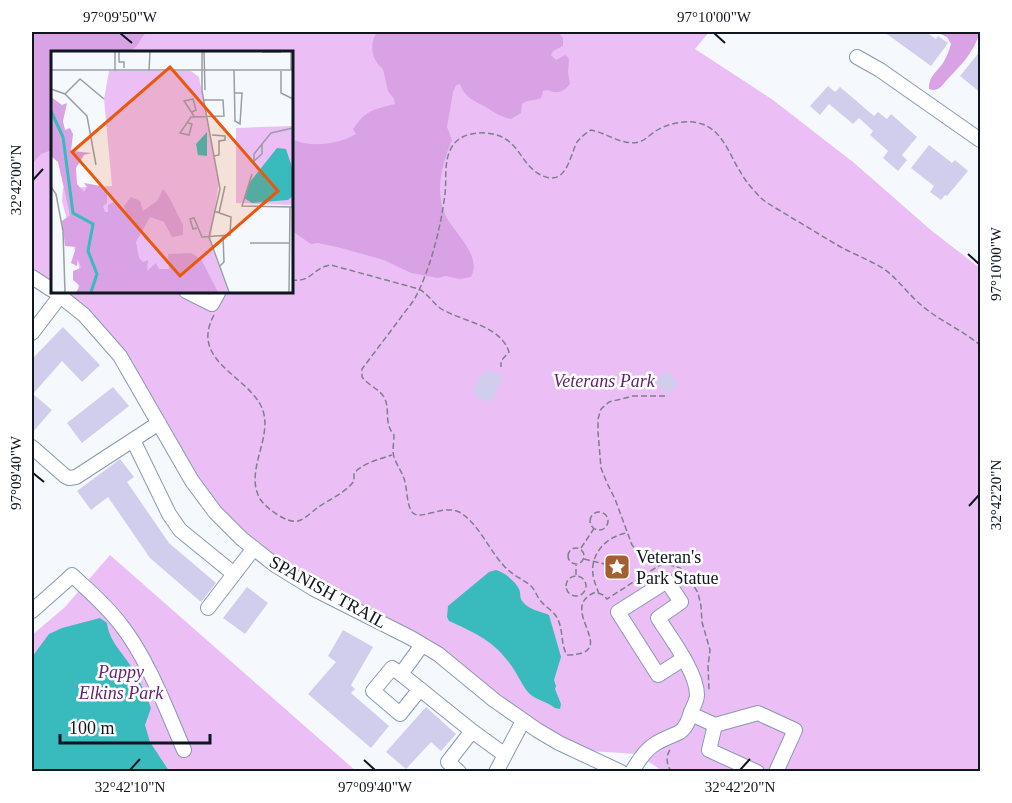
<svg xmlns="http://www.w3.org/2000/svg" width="1012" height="803" font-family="'Times New Roman',serif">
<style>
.green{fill:#ebbff5;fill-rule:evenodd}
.forest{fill:#d8a2e4}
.water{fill:#39babc}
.building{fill:#d0cded}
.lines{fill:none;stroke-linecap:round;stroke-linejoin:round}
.minor-casing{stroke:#8799b3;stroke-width:16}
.path{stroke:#7b8188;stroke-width:1.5;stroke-dasharray:6 3;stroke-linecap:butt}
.minor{stroke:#fff;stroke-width:14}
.ticks{fill:none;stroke:#0f1620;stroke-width:2}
.labels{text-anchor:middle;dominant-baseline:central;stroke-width:5;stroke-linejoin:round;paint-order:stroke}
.park-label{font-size:18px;font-style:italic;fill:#642372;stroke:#fff}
.poi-label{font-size:18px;fill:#0f1620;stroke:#fff;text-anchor:start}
.street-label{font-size:18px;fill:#0f1620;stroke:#fff}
.inset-river{fill:none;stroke:#39babc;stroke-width:3}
.inset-road{fill:none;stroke:#999ea5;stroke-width:1.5}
.view{fill:#e8590c;fill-opacity:0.15;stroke:#e8590c;stroke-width:3}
.inset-edge{fill:none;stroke:#0f1620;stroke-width:3}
.neatline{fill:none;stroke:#0f1620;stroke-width:2}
.ticks-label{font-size:15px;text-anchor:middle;fill:#0f1620}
</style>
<rect width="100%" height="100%" fill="#f5f9fe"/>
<!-- green -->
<path class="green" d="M32,32H709L695,49L773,100L853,162L932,231L980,268V771H663L636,754L575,750L374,619L275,565L192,481L120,356L32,278ZM52,52H291V291H52Z
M110,555L356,771H32V635L65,607Z"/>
<!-- forest -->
<path class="forest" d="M32,32H147C139,39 140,46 129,52H52V150L41,154L32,164Z
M377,32H558L563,38V46L553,51L551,55L556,60L565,55L569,59L568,73L570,84C562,93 558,94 547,90L543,91L541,98C534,101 528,99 522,104L521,113L511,119C501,117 497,114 489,109C476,101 465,99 460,84L456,85L453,92L447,127L452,140C443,161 435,189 444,212C451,231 483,254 471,277L460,279L446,276L438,278L411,273L384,260L341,248L318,243L311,244L295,233H291V139C311,148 337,145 356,134L353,129C367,109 373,110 395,104L394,99L388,91L383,69C371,60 369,44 377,32Z
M936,32H980C973,54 961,65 945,82C942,86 939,90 933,90C932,90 930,89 929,89C928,77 937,72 943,63C947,56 949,51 951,44L947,37Z"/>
<!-- water -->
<path class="water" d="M496,570C504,572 515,581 519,589C521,593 519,598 523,602C529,610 540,611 549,615L561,657L554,680L556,686L555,689L561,704L560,709L555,708C547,701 534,700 527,691C520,681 515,669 507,660C492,640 471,631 449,621L447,617L448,606L489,572Z
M100,618L107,623C109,641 123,653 132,668C140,681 146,694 151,708L145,725L150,742L169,771H32V657L49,634L62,628Z"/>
<!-- building -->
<path class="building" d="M884,32H926L936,39L938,36L948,43L931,66Z
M981,50V93L960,76Z
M828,86L835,92L840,87L874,116L878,112L887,119L891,114L917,137L902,155L907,160L898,171L883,158L888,151L870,135L873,131L859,118L853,124L829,104L820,115L810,106Z
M929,145L952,163L955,160L968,171L947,196L945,195L941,200L930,192L934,186L911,168Z
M63,327L100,365L82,382L62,361L33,394L52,410L32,433V359Z
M490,370L503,377L491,402L479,399L473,390L479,377Z
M648,370L657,380L667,371L678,384L666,394L656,383L646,392L635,381Z
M113,387L129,406L82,443L67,423Z
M120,459L134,477L127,482L169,543L216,583L201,602L150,558L108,497L91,510L77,491Z
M247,587L268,603L245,634L223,618Z
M343,630L373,647L351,685L355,689L351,693L389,726L371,748L308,694L336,662L328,656Z
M426,707L456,734L441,751L431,742L406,769L386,752Z"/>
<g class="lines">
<defs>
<path id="minor" d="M857,57L880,70L980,140
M32,277L52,290
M54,291L84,315L120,356L192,481L215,512L242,539L275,565L314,589L411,638L438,654L494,700L537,730L559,743L621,772
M186,291L212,304L219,291
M32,333L64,291
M133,440L169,514L180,530L234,574
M32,447L65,476L69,478L76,477L159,423
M208,608L254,548
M32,611L67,580L72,575C89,591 107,606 121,625C148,659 167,711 184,750
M422,645L401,674L472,731L448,762L459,772
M401,674L392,668L373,691L400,714L420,689
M691,714L715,725L758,713L795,730L776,772
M715,725L709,750L757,772
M472,731L505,755
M496,772L523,721
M632,772C638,761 645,750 655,744C663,739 672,736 680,732C687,727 689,719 691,712C693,707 697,701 697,695C697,672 670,637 658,618L681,602L667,581L618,612L658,675L683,659"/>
</defs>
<!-- minor casing -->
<use href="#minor" class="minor-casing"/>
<!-- path -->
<path class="path" d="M291,280C312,283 313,267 331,265L419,289C429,295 432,302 440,308C461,322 500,324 509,352L501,361V367
M214,315C190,359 243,374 260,404C277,434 243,469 260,499C266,508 287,524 298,521C305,519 312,512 317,508C330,499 345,493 354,481V473C364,463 379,459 392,455
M665,396H633L609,402L601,409L598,419V432L601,468L607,483L615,499L632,545L638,552L663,563L680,568L691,581L698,593L701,606L702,622L710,650L708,666L709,690
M590 521a9 9 0 1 1 18 0a9 9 0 1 1-18 0Z
M568 556a8 8 0 1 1 16 0a8 8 0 1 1-16 0Z
M581,548L595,527
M584,559L617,567
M663,563L607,599L603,595L596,592C554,608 624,654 567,655C560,644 564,628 556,616C552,610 544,606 540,600C536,595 535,589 530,585C521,578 512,575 504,566C489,550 480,526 461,513C445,503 421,521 413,513C407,508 407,489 405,482C403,473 397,466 394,457C392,451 394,442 394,435C383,422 391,410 384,397C379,389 368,385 362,377V369L414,300C430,271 441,227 445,194C447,177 443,160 453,145C460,135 475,132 486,133C521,136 518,165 543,176C567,186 570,155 577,142C581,137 586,133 591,130C607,133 622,146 639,142C645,140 649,136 654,132C668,123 687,119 702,124C723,131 730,156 741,173C746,182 754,191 761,198C770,206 782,211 792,218C808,227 823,237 839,246C853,254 870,260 884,269C898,279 907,293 920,304C938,320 962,330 980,345
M576,575V565
M566 586a10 10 0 1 1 20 0a10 10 0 1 1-20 0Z
M599,594C597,588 594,582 593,575C590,554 606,537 626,533
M670,750C665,757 667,764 671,772
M980,772V770"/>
<!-- minor -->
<use href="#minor" class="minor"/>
</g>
<!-- ticks -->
<path class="ticks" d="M120,33L132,43M714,33L725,43M33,180L43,169M968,254L979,264M33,473L44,482M969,506L979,495M364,760L375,770M130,770L140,759M740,770L750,759"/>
<!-- icons -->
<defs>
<symbol id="sight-square" viewBox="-11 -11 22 22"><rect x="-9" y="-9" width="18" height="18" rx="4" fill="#a35f2f" stroke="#fff"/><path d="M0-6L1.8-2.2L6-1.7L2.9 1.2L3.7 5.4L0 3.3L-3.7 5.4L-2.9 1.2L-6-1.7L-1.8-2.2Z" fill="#fff"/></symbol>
</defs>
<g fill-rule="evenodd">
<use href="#sight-square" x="602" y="552" width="30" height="30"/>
</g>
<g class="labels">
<!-- park labels -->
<g class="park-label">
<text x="604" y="381">Veterans Park</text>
<text x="121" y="672">Pappy<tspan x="121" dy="21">Elkins Park</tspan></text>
</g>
<!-- poi labels -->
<g class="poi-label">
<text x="636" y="557">Veteran's<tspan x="636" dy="21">Park Statue</tspan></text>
</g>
<!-- street labels -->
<g class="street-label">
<text transform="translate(328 592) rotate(29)">SPANISH TRAIL</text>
</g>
</g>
<!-- overview -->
<g transform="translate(51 51)">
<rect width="242" height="242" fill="#f5f9fe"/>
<path d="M58,20H140L148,26L168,131L159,191L177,241H27L28,215L11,150L12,137L61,135L53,48ZM241,75V154L185,152V77Z" fill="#ebbff5"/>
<path d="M0,46L11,54L16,52L12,70L14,79L19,77L22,83L20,100L41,102L33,104L25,117L26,133L33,141L36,136L33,132L50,135L56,144V152L52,155L54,161H57V154L63,151L75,161L73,155L80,146L89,150L92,160L106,150L112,138L118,146L132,174V184L121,186L113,171L99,166L85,191L88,207L92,211L97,209L96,220L105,212L108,218H118L117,203L140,202L150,208L167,241H25L29,235L22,229V220L30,217L27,208L26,215L20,212L25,196L14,195L11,170L19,164L7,111L0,105Z" fill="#d8a2e4"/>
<path d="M156,81V105L147,104L145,93ZM226,97L235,98L241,116L242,145L237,149L201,152L193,147L199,131Z" fill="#39babc"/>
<path class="inset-river" d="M0,60L12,86L22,162L42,173L37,200L46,223L40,241"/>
<path class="inset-road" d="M24,0H46M64,0V20M68,0V11H73V17M151,0V40L169,138L158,186L178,241M153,0L154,39M211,1H230M0,19H242M183,19L184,70L189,73L191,42H184M240,19V0M98,20L99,0M230,20V42L242,48M0,38L14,43L36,65L45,114M14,43L29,28L53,48M141,61L145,59L142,48L133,50L143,65M137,72L141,73L138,84L129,82L140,66L173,65L172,49H153M161,84L174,85V89L168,90V104L163,105M211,93V103L203,110V103L220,82L242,77M201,123L191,155L242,156M0,136L5,143L12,180L14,241M168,162L174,135M146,177L142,178L139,168L143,167L151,186L179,184L180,166L163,160M199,192H238M169,215L173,211L172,185M238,241L239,156"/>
<path class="view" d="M119,16L227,140L129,225L21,101Z"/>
<rect width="242" height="242" class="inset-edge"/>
</g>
<!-- border -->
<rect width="1012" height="803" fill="none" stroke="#ffffff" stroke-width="66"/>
<!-- scale -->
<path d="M60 734v9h150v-9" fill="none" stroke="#0f1620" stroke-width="3"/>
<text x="69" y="734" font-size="18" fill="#0f1620" stroke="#ffffff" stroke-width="4.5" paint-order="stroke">100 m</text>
<rect x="33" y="33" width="946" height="737" class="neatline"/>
<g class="ticks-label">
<text x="120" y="22">97°09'50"W</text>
<text x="714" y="22">97°10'00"W</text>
<text transform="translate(16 180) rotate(-90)" y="5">32°42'00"N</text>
<text transform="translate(996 264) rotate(-90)" y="5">97°10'00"W</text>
<text transform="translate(16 473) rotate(-90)" y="5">97°09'40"W</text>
<text transform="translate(996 495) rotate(-90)" y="5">32°42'20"N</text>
<text x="130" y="792">32°42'10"N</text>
<text x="375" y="792">97°09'40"W</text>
<text x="740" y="792">32°42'20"N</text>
</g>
</svg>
